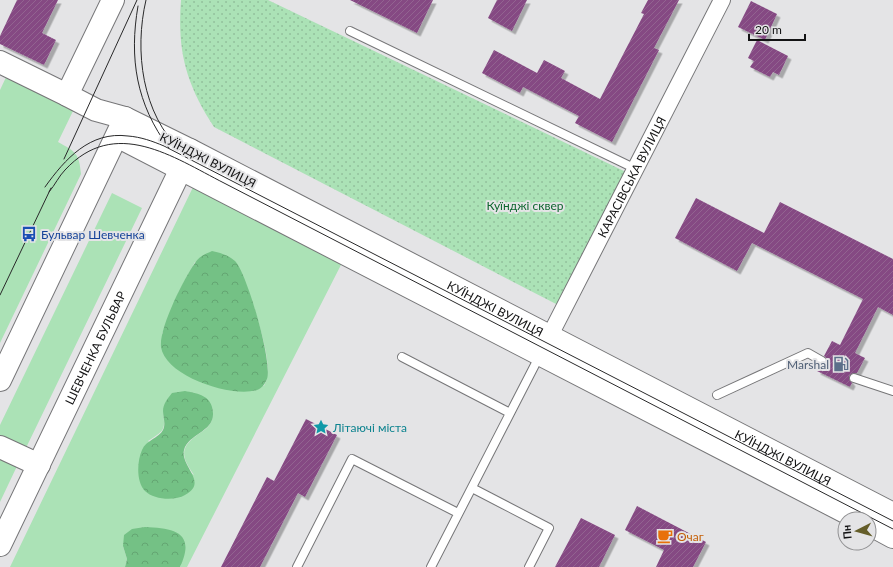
<svg xmlns="http://www.w3.org/2000/svg" width="893" height="567" font-family="Lato,sans-serif">
<style>
.grass{fill:#abe2b6;fill-rule:evenodd}
.forest{fill:url(#forest-crowns)}
.park{fill:url(#park-dots)}
.building{fill:url(#building-hatch);filter:url(#shadow)}
.lines{fill:none;stroke-linecap:round;stroke-linejoin:round}
.lane-casing{stroke:#767678;stroke-width:10}
.street-casing{stroke:#767678;stroke-width:18}
.secondary-casing{stroke:#767678;stroke-width:24}
.highway-casing{stroke:#767678;stroke-width:24}
.lane{stroke:#fff;stroke-width:8}
.street{stroke:#fff;stroke-width:16}
.secondary{stroke:#fff;stroke-width:22}
.highway{stroke:#fff;stroke-width:22}
.tram{stroke:#29292a;stroke-width:1}
.labels{text-anchor:middle;dominant-baseline:central;stroke-width:4;stroke-linejoin:round;paint-order:stroke}
.street-label{font-size:12px;fill:#131314;stroke:#e4e4e6}
.park-label{font-size:12px;fill:#0e662f;stroke:#e4e4e6}
.transit-label{font-size:12px;fill:#164399;stroke:#e4e4e6;text-anchor:start}
.service-label{font-size:12px;fill:#4e5e75;stroke:#e4e4e6;text-anchor:end}
.culture-label{font-size:12px;fill:#0d838f;stroke:#e4e4e6;text-anchor:start}
.food-label{font-size:12px;fill:#c56008;stroke:#e4e4e6;text-anchor:start}
</style>
<defs>
<pattern id="forest-crowns" width="20" height="18" patternUnits="userSpaceOnUse"><rect width="20" height="18" fill="#74c185"/><path d="M2 6a3 3 0 1 1 6 0M12 15a3 3 0 1 1 6 0" fill="none" stroke="#64a572"/></pattern>
<pattern id="park-dots" width="8" height="8" patternUnits="userSpaceOnUse"><rect width="8" height="8" fill="#abe2b6"/><path d="M2 2h.1M6 6h.1" fill="none" stroke="#92c19c" stroke-width="1.8" stroke-linecap="round"/></pattern>
<pattern id="building-hatch" width="6" height="6" patternUnits="userSpaceOnUse"><rect width="6" height="6" fill="#854883"/><path d="M-1 1l2-2M0 6l6-6M5 7l2-2" fill="none" stroke="#926490"/></pattern>
<filter id="shadow"><feDropShadow dx="3.5" dy="3.5" stdDeviation="0" flood-color="#0004"/></filter>
</defs>
<rect width="100%" height="100%" fill="#e4e4e6"/>
<!-- grass -->
<path class="grass" d="M8,73L71,104L73,111L58,142C76,152 79,153 81,174L0,343V90Z
M195,183L344,259L187,567H180L181,565L123,546L127,559L125,567H10ZM195,262L253,304C258,321 271,360 267,377C267,380 265,383 264,386L162,334L179,291ZM212,408C213,414 213,419 210,424C207,429 201,432 196,436C178,449 183,459 194,475L148,441C166,430 165,430 163,410Z
M112,193L142,208L25,450L0,438V425Z
M0,456L18,464L0,502Z"/>
<!-- forest -->
<path class="forest" d="M212,251C221,253 228,255 235,261C247,273 273,363 267,379C265,384 262,388 257,390C231,398 165,376 161,347C159,328 184,278 195,263C199,256 206,254 212,251Z
M185,391C196,393 209,395 212,407C219,432 189,432 184,450C180,467 209,482 185,495C175,501 154,500 145,491C136,482 137,461 142,450C146,440 159,438 163,430C166,424 163,417 163,411C163,404 168,398 172,393Z
M145,527C175,528 196,533 180,567H125L127,559L123,546L124,535L132,529Z"/>
<!-- park -->
<path class="park" d="M181,0H268L626,172L558,305L214,127C186,84 177,51 181,0Z"/>
<!-- building -->
<path class="building" d="M17,0H58L42,33L56,40L44,65L0,44V36Z
M350,0H433L417,33Z
M497,0H527L512,31L488,18Z
M648,0H679L654,48L659,50L612,142L575,123L579,116L523,87L520,93L482,73L494,50L537,73L544,60L565,71L561,78L600,99L644,14L641,13Z
M751,1L777,14L765,40L738,27Z
M757,40L788,56L779,75L773,72L770,77L750,67L754,61L748,58Z
M696,198L764,233L780,202L893,259V315L878,307L855,353L865,358L857,373H853L849,376V379L852,383L850,387L817,371L819,366H824L827,363V359L824,356L832,341L840,345L863,299L752,243L737,271L675,238Z
M306,419L337,435L305,497L298,493L260,567H221L267,477L274,481Z
M637,506L706,542L693,567H656L664,550L625,530Z
M581,518L615,535L599,567H555Z"/>
<g class="lines">
<defs>
<path id="lane" d="M350,31L636,169
M402,357L510,413
M854,378L893,391
M717,395L808,353L822,361
M472,488L549,528L529,567
M297,567L352,459L458,513
M431,567L540,355"/>
<g id="street">
<path id="s1" d="M545,345L722,0"/>
</g>
<g id="secondary">
<path d="M0,62L67,95"/>
<path d="M117,136L859,519"/>
<path id="s2" d="M190,150L893,514"/>
<path d="M869,524L893,537"/>
</g>
<g id="highway">
<path d="M0,380L125,118"/>
<path d="M0,447L39,465"/>
<path id="s3" d="M0,545L190,150L125,118L96,110L67,95L113,0"/>
</g>
</defs>
<!-- lane casing -->
<use href="#lane" class="lane-casing"/>
<!-- street casing -->
<use href="#street" class="street-casing"/>
<!-- secondary casing -->
<use href="#secondary" class="secondary-casing"/>
<!-- highway casing -->
<use href="#highway" class="highway-casing"/>
<!-- lane -->
<use href="#lane" class="lane"/>
<!-- street -->
<use href="#street" class="street"/>
<!-- secondary -->
<use href="#secondary" class="secondary"/>
<!-- highway -->
<use href="#highway" class="highway"/>
<!-- tram -->
<path class="tram" d="M146,0C134,51 142,114 181,151
M138,6C129,58 136,104 169,148
M64,159L137,0
M45,187C65,159 90,131 128,136C141,137 152,141 164,146L893,521
M49,192C55,185 59,176 65,170C115,116 173,157 224,183L893,529
M0,295L51,188"/>
</g>
<!-- icons -->
<defs>
<symbol id="bus-bare" viewBox="-9 -9 18 18"><path d="M-5-6H5V4H4V6H2V4H-2V6H-4V4H-5ZM-3.5-4V0h7V-4ZM-3.5 1.2v1.5H-2V1.2ZM2 1.2v1.5H3.5V1.2Z" fill="#1a4fb4" stroke="#e4e4e6" stroke-width="2.5" paint-order="stroke"/></symbol>
<symbol id="fuel-bare" viewBox="-9 -9 18 18"><path d="M-5.5-6h7V0h2V4h1.3V-2.5L3-4.5l.8-.8L6-3V5H2.5V1h-1V6h-7ZM-4.2-4.7v3.2H.2V-4.7Z" fill="#5c6f8a" stroke="#e4e4e6" stroke-width="2.5" paint-order="stroke"/></symbol>
<symbol id="sight-bare" viewBox="-9 -9 18 18"><path d="M0-6L1.8-2.2L6-1.7L2.9 1.2L3.7 5.4L0 3.3L-3.7 5.4L-2.9 1.2L-6-1.7L-1.8-2.2Z" fill="#0f9aa8" stroke="#e4e4e6" stroke-width="2.5" paint-order="stroke"/></symbol>
<symbol id="cafe-bare" viewBox="-9 -9 18 18"><path d="M-5.5-4.5H6V0H3Q3 3.5 0 3.5H-2.5Q-5.5 3.5-5.5 0ZM3-3.2v2h1.7v-2ZM-6 4.5H4V6H-6Z" fill="#e8710a" stroke="#e4e4e6" stroke-width="2.5" paint-order="stroke"/></symbol>
</defs>
<g fill-rule="evenodd">
<use href="#bus-bare" x="18" y="223" width="22" height="22"/>
<use href="#fuel-bare" x="830" y="353" width="22" height="22"/>
<use href="#sight-bare" x="310" y="416" width="22" height="22"/>
<use href="#cafe-bare" x="654" y="525" width="22" height="22"/>
</g>
<g class="labels">
<!-- street labels -->
<g class="street-label">
<text transform="translate(208 160) rotate(27)">КУЇНДЖІ ВУЛИЦЯ</text>
<text stroke="none"><textPath href="#s1" startOffset="189">КАРАСІВСЬКА ВУЛИЦЯ</textPath></text>
<text stroke="none"><textPath href="#s2" startOffset="344">КУЇНДЖІ ВУЛИЦЯ</textPath></text>
<text stroke="none"><textPath href="#s3" startOffset="219">ШЕВЧЕНКА БУЛЬВАР</textPath></text>
<text stroke="none"><textPath href="#s2" startOffset="668">КУЇНДЖІ ВУЛИЦЯ</textPath></text>
</g>
<!-- park labels -->
<g class="park-label">
<text x="525" y="205">Куїнджі сквер</text>
</g>
<!-- transit labels -->
<g class="transit-label">
<text x="41" y="234">Бульвар Шевченка</text>
</g>
<!-- service labels -->
<g class="service-label">
<text x="829" y="364">Marshal</text>
</g>
<!-- culture labels -->
<g class="culture-label">
<text x="333" y="427">Літаючі міста</text>
</g>
<!-- food labels -->
<g class="food-label">
<text x="677" y="536">Очаг</text>
</g>
</g>
<!-- north arrow -->
<g transform="translate(857 531) rotate(264)"><circle r="19" fill="#e4e4e6" stroke="#909092"/>
<path d="M0-3L7 15L0 10L-7 15Z" fill="#645d29"/>
<text y="-6" font-size="11" font-weight="bold" text-anchor="middle" fill="#131314">Пн</text>
</g>
<!-- scale -->
<path d="M749 34v6h56v-6" fill="none" stroke="#131314" stroke-width="2"/>
<text x="755" y="34" font-size="12" fill="#131314" stroke="#e4e4e6" stroke-width="3" paint-order="stroke">20 m</text>
</svg>
